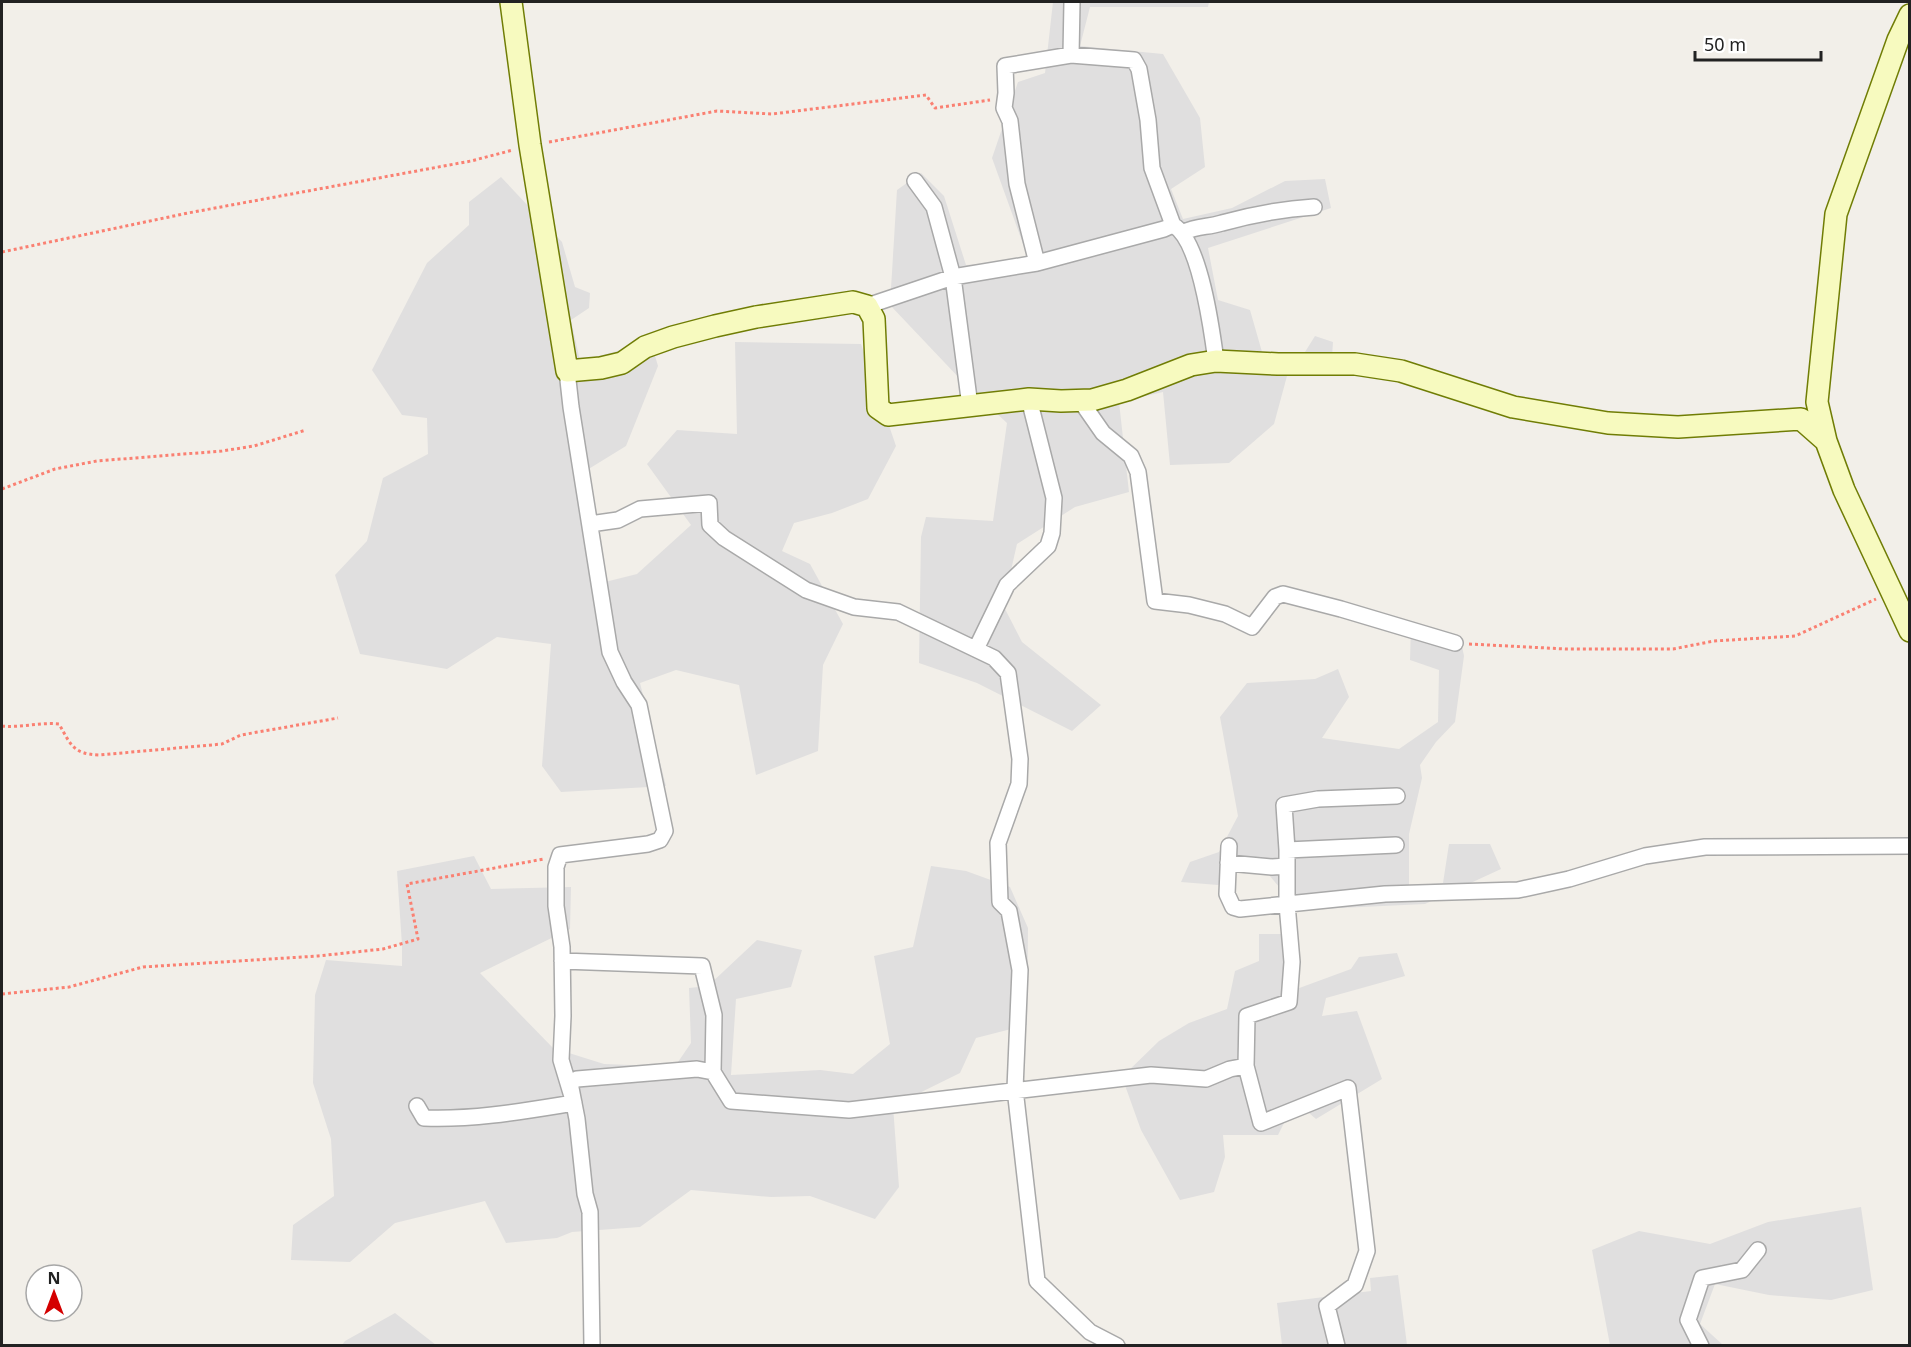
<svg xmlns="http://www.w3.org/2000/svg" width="1911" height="1347" font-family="'Noto Sans',sans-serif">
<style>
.residential{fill:#e0dfdf}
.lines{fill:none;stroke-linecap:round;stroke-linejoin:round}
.street-casing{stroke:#a9a9a9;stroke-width:18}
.secondary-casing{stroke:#707d05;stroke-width:24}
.path{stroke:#fa8072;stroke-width:3;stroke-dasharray:3 3;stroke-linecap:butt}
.street{stroke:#fff;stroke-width:15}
.secondary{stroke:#f7fabf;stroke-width:21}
</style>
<rect width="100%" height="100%" fill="#f2efe9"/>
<!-- residential -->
<path class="residential" d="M1053,2H1209L1208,7H1090L1080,46L1163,54L1200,118L1205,167L1171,189L1183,219L1232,208L1285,181L1325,179L1331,208L1208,248L1218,300L1250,310L1262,352H1305L1315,336L1333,342L1331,371L1287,376L1274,424L1229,463L1170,465L1163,392L1119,402L1129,492L1075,507L1017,544L1003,605L1022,642L1101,705L1072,731L977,683L919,663L921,537L926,517L993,521L1007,423L963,382L890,305L897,190L921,173L944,196L966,265L1015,262L1027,255L992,158L1018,82L1045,73Z
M501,177L562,242L575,287L590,293L589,308L571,320L580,361L651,342L658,366L626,446L587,470L605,582L637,574L691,525L647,464L677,430L737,434L735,342L861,344L896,446L868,499L832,513L794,523L782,551L810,564L843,624L823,665L818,751L756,775L739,685L676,670L640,683L666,786L561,792L542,766L551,644L497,637L447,669L360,654L335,575L367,541L383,478L428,454L427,418L402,415L372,370L427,263L469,225V202Z
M1411,626L1460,636L1464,656L1455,722L1436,742L1420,765L1422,778L1409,834V886L1443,883L1449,844H1490L1501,869L1425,904L1319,909L1297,908L1269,875L1238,870L1218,885L1181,882L1190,862L1219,852L1238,816L1220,717L1247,683L1315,679L1338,669L1349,697L1322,738L1399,749L1438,722L1439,670L1410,660Z
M474,856L491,889L571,887L570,929L480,973L553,1048L604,1064L655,1066L678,1062L691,1043L689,988L708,986L757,940L802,950L791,987L736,999L731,1075L820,1070L853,1074L890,1044L874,956L913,947L931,866L966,871L1010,887L1028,928L1027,1025L976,1038L960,1073L893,1106L899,1187L875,1219L810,1196L771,1197L691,1190L640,1227L572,1232L557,1238L506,1243L485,1201L395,1223L350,1262L291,1260L293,1225L334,1196L331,1139L313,1083L315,995L326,960L402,966V945L397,871Z
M1259,934H1283V994L1351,969L1359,957L1397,953L1405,976L1326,998L1322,1016L1357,1011L1382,1079L1316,1119L1295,1101L1278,1135H1223L1225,1157L1214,1192L1180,1200L1141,1130L1122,1077L1159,1041L1189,1023L1227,1009L1235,971L1259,961Z
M1861,1207L1873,1290L1831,1300L1769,1295L1715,1284L1700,1324L1723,1345H1610L1592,1250L1639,1231L1710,1244L1768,1222Z
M1398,1275L1407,1345H1282L1277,1303L1371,1291L1370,1278Z
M395,1313L436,1345H342L345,1341Z"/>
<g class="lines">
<defs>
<path id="street" d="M1072,2L1071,55L1005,66L1006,93L1004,108L1010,121L1017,184L1037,263L1164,229L1173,225
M1071,55L1134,60L1139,69L1148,120L1152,168L1173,225C1200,240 1212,331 1216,361
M915,181L934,207L953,277L970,406
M1182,233C1199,225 1206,228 1222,223C1254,214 1281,209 1314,207
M867,306L953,277L1037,263
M1080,400L1103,433L1131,456L1138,472L1155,601L1189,605L1225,614L1252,627L1275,597L1283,594L1341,609L1455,643
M590,524L618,520L640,509L709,503L710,525L724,538L806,590L854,607L898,612L994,658L1008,673L1020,759L1019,784L998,843L1000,902L1009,911L1020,970L1015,1089L1037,1281L1090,1332L1117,1346
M976,649L1007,585L1048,546L1052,533L1054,498L1029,399
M1229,846L1227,894L1233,907L1240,909L1385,894L1518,890L1569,879L1645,856L1705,847L1910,846
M1287,850L1396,845
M1228,863L1272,867L1287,866
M562,961L702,966L714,1015L713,1072
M417,1106L424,1118C475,1120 524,1111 574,1103L561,1060L563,1016L562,947L556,906V867L560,855L648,844L660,840L665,831L639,705L624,682L610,652L571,407L567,371
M592,1346L590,1212L585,1194L577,1119L570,1083L577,1079L697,1069L713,1072L731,1101L849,1110L1151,1075L1206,1079L1230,1069L1246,1066
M1337,1346L1327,1306L1355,1285L1367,1251L1348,1088L1261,1123L1246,1066L1247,1016L1289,1002L1292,962L1287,904V850L1284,805L1318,799L1397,796
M1701,1346L1688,1320L1702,1278L1742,1270L1758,1250"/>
<path id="secondary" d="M511,2L530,145L567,371L601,368L622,363L645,347L673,337L715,326L756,317L853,302L867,306L874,319L878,408L888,415L1029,399L1061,401L1092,400L1127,390L1191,365L1216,361L1278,364H1355L1401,371L1513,407L1608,423L1678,427L1801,419L1826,441
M1910,15L1898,40L1836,214L1817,402L1826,441L1844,490L1910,631"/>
</defs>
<!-- street casing -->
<use href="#street" class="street-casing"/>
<!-- secondary casing -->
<use href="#secondary" class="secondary-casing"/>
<!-- path -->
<path class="path" d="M549,142L717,111L772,114L926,95L935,108L990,100
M2,252L188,213L471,161L513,150
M2,489L55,469L97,461L222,451L254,446L306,430
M1469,644L1566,649H1673L1714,641L1795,636L1876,599
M2,726C21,728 40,722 59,724C71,745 73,754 99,755L222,744L241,735L338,718
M2,994L69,987L143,967L318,956L383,949L418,939L407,884L544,859"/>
<!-- street -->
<use href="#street" class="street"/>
<!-- secondary -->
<use href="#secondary" class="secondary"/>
</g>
<!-- border -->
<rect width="1911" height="1347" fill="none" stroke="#222222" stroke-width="6"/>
<!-- north arrow -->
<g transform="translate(54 1293)"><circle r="28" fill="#ffffff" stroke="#a7a7a7" stroke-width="1.5"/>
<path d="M0-4.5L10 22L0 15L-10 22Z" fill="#d40000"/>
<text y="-9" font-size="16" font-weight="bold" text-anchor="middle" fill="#222222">N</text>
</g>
<!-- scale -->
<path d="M1695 51v9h126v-9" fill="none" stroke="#222222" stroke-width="3"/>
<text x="1704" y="51" font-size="18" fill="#222222" stroke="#ffffff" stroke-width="4.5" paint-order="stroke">50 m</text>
</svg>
